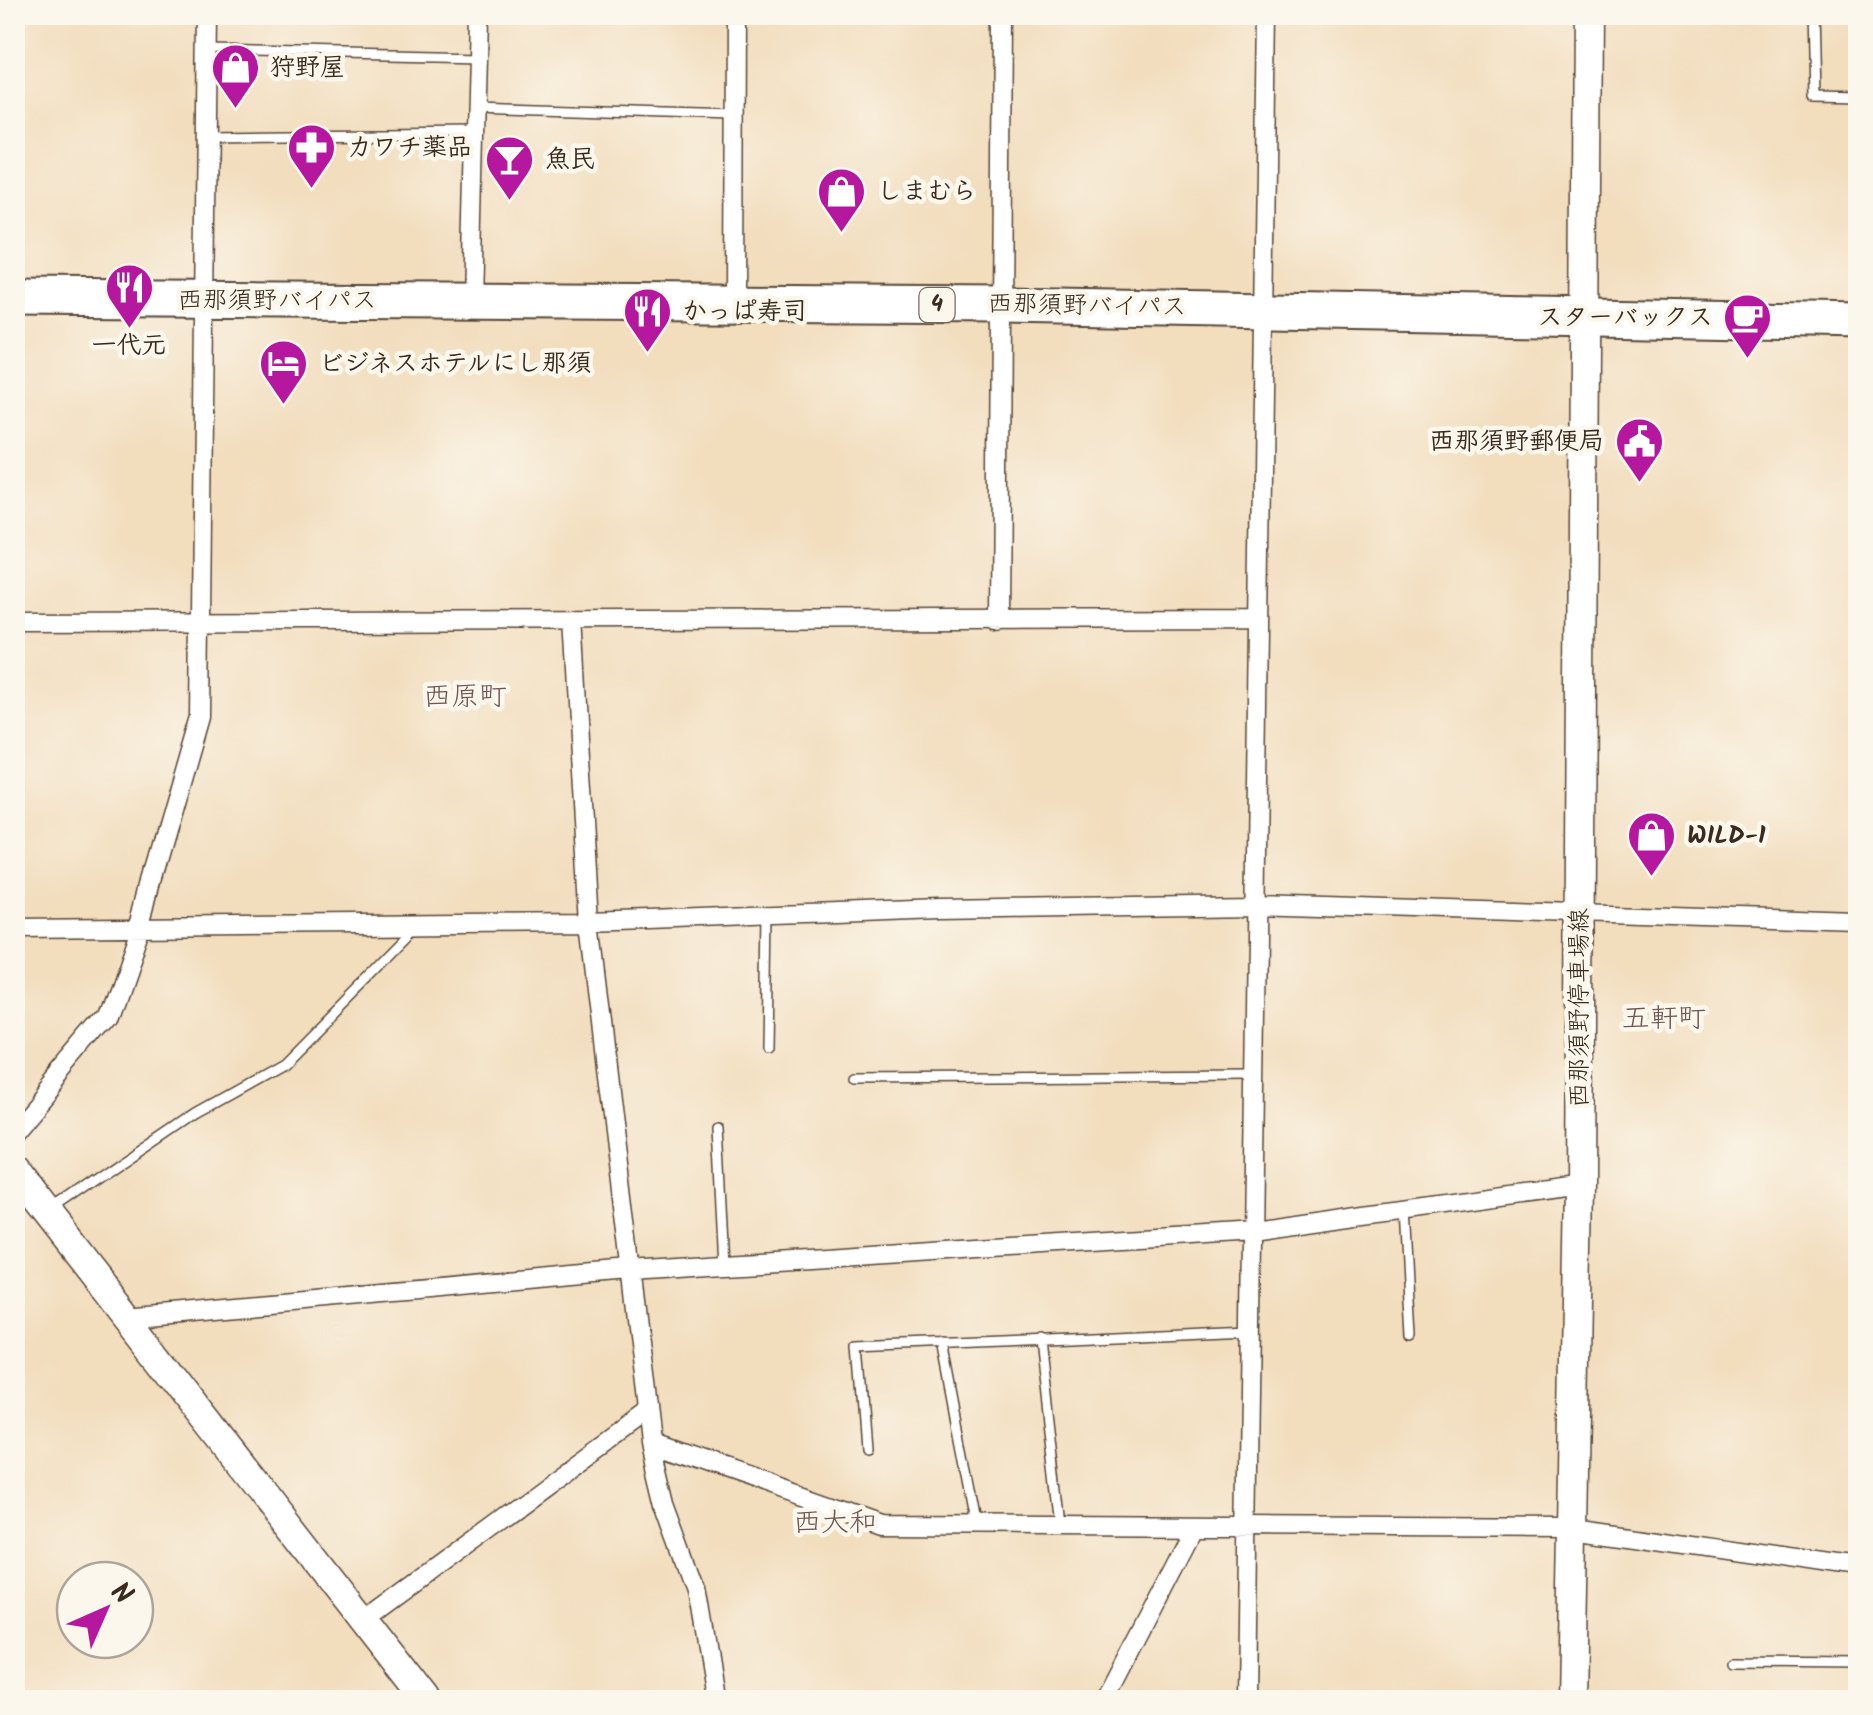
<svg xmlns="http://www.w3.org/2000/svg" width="1873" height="1715" font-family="Kalam,'Klee One',sans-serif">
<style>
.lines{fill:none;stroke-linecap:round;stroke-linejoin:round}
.lane-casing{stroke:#564536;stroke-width:12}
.street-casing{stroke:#564536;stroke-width:21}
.secondary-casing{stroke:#564536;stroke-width:31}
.highway-casing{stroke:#564536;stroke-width:39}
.lane{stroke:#fff;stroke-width:9}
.street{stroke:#fff;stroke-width:18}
.secondary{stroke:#fff;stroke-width:28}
.highway{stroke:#fff;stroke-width:35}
.labels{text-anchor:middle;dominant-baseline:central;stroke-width:9;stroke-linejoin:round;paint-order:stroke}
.shield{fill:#fbf7ec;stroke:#75685c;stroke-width:2.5}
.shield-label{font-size:22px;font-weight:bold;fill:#3b2a1e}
.poi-label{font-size:25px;font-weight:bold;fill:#3b2a1e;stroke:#fbf7ec;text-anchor:start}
.street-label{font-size:25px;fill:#3b2a1e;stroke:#fbf7ec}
.neighbourhood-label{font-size:28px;fill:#715656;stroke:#fbf7ec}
</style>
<rect width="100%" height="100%" fill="#fbf7ec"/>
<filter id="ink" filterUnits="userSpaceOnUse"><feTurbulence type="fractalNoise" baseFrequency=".01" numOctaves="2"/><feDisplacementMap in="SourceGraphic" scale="20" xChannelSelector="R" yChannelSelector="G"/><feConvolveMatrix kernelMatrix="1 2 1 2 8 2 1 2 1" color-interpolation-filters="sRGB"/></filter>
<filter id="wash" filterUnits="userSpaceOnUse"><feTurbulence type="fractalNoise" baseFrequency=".0048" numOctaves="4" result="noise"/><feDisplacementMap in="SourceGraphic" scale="40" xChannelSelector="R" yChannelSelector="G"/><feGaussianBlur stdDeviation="2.25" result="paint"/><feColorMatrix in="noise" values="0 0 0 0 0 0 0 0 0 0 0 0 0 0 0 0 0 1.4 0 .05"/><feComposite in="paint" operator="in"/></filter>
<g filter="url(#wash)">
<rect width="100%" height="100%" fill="#f2ddbd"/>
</g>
<g filter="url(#ink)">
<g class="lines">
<defs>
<path id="lane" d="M1809,12L1811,96L1860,97
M207,50L476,56
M474,108L733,116
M206,136L474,133
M769,1049L771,915
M854,1078L1252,1075
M718,1126L725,1265
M1404,1210L1411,1338
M51,1211L195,1113L281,1065L419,925
M1039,1338L1060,1524
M943,1343L978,1527
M868,1451L860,1347L1251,1330
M1730,1661L1860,1662"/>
<path id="street" d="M470,302L477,12
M733,304L734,12
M571,620L589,922L651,1444L879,1524L1575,1528L1860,1570
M999,621L1003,12
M12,622L1259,618
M12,927L589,922L942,909L1255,904L1860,923
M12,1131L108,1017L140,925L200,717L207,12
M126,1316L629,1271L1252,1232L1579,1186
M651,1444L665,1502L696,1587L715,1702
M362,1621L644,1414
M1103,1702L1193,1528
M1245,1702L1267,12"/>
<path id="secondary" d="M12,1170L427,1702
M1570,1702L1579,1186L1586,12"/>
<path id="highway" d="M12,298L1004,305L1860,321"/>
</defs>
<!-- lane casing -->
<use href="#lane" class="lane-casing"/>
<!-- street casing -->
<use href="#street" class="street-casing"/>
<!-- secondary casing -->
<use href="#secondary" class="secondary-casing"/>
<!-- highway casing -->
<use href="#highway" class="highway-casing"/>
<!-- lane -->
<use href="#lane" class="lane"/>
<!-- street -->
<use href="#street" class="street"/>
<!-- secondary -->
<use href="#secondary" class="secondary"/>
<!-- highway -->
<use href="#highway" class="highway"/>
</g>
</g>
<!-- icons -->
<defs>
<symbol id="shop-pin" viewBox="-11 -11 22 30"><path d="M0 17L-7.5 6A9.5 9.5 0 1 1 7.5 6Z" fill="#b5179e" stroke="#fbf7ec"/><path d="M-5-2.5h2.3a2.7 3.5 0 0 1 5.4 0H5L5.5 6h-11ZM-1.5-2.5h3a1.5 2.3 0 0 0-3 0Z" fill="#fff"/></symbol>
<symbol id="pharmacy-pin" viewBox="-11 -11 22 30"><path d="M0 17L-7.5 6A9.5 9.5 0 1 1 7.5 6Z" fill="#b5179e" stroke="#fbf7ec"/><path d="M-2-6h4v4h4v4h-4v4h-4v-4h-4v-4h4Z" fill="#fff"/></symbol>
<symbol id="bar-pin" viewBox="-11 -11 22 30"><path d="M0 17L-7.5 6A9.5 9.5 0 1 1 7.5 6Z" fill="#b5179e" stroke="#fbf7ec"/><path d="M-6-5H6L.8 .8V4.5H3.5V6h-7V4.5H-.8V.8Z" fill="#fff"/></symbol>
<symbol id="restaurant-pin" viewBox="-11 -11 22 30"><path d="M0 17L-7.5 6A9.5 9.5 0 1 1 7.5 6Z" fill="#b5179e" stroke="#fbf7ec"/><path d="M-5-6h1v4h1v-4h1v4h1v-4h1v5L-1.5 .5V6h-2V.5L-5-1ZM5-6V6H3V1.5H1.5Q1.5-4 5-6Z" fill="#fff"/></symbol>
<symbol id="cafe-pin" viewBox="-11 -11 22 30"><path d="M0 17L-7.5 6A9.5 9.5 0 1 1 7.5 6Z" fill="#b5179e" stroke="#fbf7ec"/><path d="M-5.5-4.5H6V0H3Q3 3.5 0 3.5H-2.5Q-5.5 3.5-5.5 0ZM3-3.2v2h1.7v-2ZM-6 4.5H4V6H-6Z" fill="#fff"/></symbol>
<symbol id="hotel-pin" viewBox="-11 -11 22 30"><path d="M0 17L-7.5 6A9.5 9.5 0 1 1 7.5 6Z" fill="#b5179e" stroke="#fbf7ec"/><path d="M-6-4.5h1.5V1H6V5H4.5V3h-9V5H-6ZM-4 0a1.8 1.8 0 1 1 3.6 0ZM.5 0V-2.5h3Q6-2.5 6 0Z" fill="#fff"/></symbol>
<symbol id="civic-pin" viewBox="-11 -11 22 30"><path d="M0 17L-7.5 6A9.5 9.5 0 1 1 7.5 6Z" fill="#b5179e" stroke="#fbf7ec"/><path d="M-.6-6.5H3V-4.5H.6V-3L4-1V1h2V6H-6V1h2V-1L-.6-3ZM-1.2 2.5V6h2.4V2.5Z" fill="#fff"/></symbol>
</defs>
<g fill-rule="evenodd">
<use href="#shop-pin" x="208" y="40" width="55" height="75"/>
<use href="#pharmacy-pin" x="284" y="120" width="55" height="75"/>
<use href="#bar-pin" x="482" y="132" width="55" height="75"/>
<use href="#shop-pin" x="814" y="164" width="55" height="75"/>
<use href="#restaurant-pin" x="102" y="260" width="55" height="75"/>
<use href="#restaurant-pin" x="620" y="284" width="55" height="75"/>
<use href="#cafe-pin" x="1720" y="290" width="55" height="75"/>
<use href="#hotel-pin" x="256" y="336" width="55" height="75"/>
<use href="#civic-pin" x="1612" y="414" width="55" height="75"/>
<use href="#shop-pin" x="1624" y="808" width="55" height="75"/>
</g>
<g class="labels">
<!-- shield labels -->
<rect class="shield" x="919.5" y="288" width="35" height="34" rx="8"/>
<g class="shield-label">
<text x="937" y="305">4</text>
</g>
<!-- poi labels -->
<g class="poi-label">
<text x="270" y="68">狩野屋</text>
<text x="347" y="148">カワチ薬品</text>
<text x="545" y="160">魚民</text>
<text x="877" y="192">しまむら</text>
<text x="682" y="312">かっぱ寿司</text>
<text x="1713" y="318" text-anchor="end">スターバックス</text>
<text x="129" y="346" text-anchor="middle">一代元</text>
<text x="319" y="364">ビジネスホテルにし那須</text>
<text x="1604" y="442" text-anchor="end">西那須野郵便局</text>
<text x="1687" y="836">WILD-1</text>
</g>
<!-- street labels -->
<g class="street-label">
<text x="277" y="301">西那須野バイパス</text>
<text transform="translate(1087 306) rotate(1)">西那須野バイパス</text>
<text transform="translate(1580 1008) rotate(-90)">西那須野停車場線</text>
</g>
<!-- neighbourhood labels -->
<g class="neighbourhood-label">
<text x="465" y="697">西原町</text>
<text x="1664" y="1019">五軒町</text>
<text x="835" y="1523">西大和</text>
</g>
</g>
<!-- margin -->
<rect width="1873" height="1715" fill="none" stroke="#fbf7ec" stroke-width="50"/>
<!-- north arrow -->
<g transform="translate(105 1610) rotate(45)"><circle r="48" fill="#fbf7ec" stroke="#aea59a" stroke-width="2.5"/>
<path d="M0-8L18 38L0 25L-18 38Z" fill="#b5179e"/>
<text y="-15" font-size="28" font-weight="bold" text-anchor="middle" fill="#3b2a1e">N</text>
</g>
</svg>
